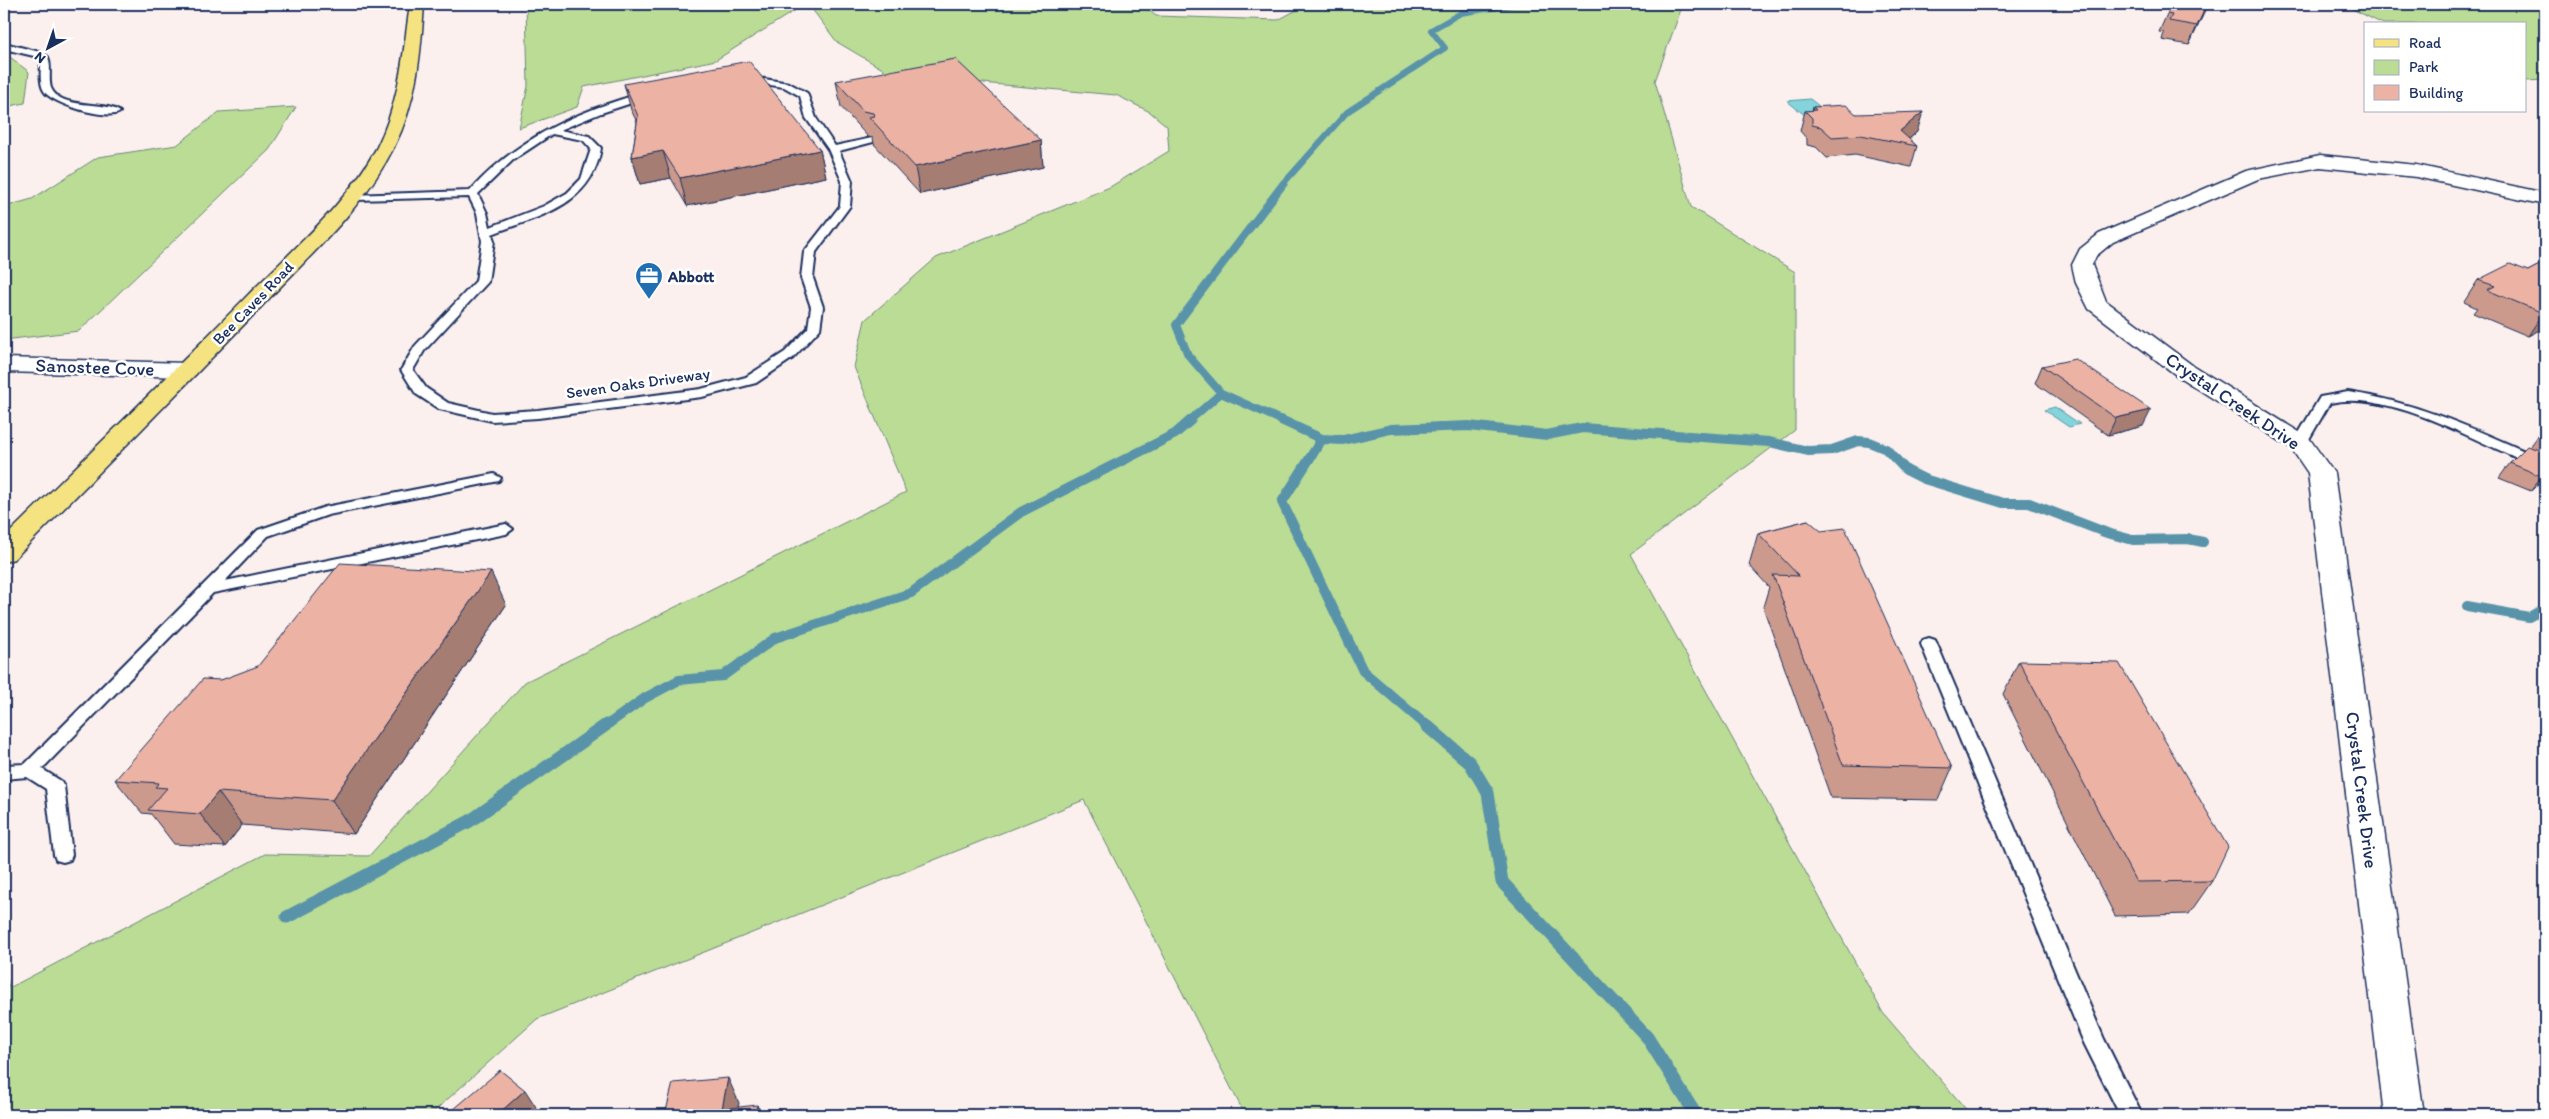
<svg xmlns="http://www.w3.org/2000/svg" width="2549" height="1119" font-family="Itim,sans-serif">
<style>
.green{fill:#bbdc95;stroke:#6b867a}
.water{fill:#83d5db;stroke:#5993a9}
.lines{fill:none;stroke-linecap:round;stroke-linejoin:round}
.stream-far3{stroke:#5993a9;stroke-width:6}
.stream-far2{stroke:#5993a9;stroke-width:8}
.stream-far1{stroke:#5993a9;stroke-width:10}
.stream{stroke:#5993a9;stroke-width:13}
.service-casing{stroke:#1b2f5e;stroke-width:4}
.minor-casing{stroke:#1b2f5e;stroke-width:3}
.primary-casing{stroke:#1b2f5e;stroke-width:3}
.service{fill:#fff;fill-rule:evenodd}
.minor{fill:#fff;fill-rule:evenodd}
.primary{fill:#f5e382;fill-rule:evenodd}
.wall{fill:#cb9a8d;stroke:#1b2f5e}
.shaded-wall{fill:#a57d73;stroke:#1b2f5e}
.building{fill:#ecb3a4;stroke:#1b2f5e}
.labels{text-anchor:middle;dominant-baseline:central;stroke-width:5;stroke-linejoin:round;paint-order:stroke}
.far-poi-label{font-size:16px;font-weight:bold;fill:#1b2f5e;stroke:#fff;text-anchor:start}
.far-street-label{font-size:16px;fill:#1b2f5e;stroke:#fff}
.street-label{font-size:19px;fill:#1b2f5e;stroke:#fff}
</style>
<rect width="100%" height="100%" fill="#fbf0ed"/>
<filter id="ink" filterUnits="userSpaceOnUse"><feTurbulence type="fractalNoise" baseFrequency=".02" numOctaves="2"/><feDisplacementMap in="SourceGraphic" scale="10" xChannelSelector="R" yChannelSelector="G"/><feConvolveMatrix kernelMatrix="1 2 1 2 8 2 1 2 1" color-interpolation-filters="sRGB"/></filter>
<g filter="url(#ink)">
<!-- green -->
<path class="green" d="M526,4H805L716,60L584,87L577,107L519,128L528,86Z
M808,4H1141L1156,16L1278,20L1308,4H1683L1655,81L1691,207L1795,272V430L1631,554L1883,1013L1971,1115H1245L1084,800L537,1019L430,1115H4V968L9,988L265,854L369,856L525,682L906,492L854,367L865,320L936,258L1110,187L1169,151L1167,126L1150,112L1116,95L992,84L886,71L837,42Z
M2342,4H2525L2545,11V80L2525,81V24H2383Z
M4,56L10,57L29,72L25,103L4,107Z
M296,107L269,150L79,331L4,340V207L32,199L98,157L177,145L219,112Z"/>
<!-- water -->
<path class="water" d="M1810,99L1834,118L1811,120L1787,101Z
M2055,407L2080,424L2069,427L2044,410Z"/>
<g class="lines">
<!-- stream-far3 -->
<path class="stream-far3" d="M1283,184L1347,112L1445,48L1431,30L1461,13L1516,4"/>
<!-- stream-far2 -->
<path class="stream-far2" d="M1221,393L1283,421
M1189,421L1221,393L1188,355L1176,325L1284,183"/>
<!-- stream-far1 -->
<path class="stream-far1" d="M1281,420L1322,439L1343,440L1391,429L1469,426L1547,435L1582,428L1769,442L1808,451L1832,450L1858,441L1869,442L1886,449L1906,470L1924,479L2003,503H2029L2107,533L2133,540L2188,539L2203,542
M1322,439L1282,502L1363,671L1428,727
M2467,606L2529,617L2545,608
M604,727L645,698L679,680L723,676L775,638L911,593L1021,512L1175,434L1191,420"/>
<!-- stream -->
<path class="stream" d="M1426,725L1470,763L1488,793L1502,882L1647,1037L1696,1115
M287,917L470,821L606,725"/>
<defs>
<path id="service" d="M4,43L40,52L48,57C52,67 48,78 51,88C61,111 106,100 120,112C109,121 51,104 44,91C39,83 41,70 41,60L34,56L4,49Z
M746,76L789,83L807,93L816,118L835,146L872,138L877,141L839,151L852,181L850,206L816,252L813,278L823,307L820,329L793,358L756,383L702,397L538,418L492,421L439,409L416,394L401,370L415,346L476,281L482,241L477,213L469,197L355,200L350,197L351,195L470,191C517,138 579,110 647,92L650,93V97L601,113L560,130L589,136L601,148C592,206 539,216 492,234L494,241L488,282L424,351L413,370L426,388L448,403L492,413L538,410L701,389L746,377L785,352L808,328L811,307L801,278L804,252L840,206L842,181L828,149L806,118L800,96L784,87L743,81L742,79ZM552,134L583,140L591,149L581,179L567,193L544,206L490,227L487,213L478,194L513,160Z
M2348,392C2418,402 2481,432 2545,460V469C2529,466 2514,456 2499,450C2453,429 2381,391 2330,403L2305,446H2295L2293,443L2320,397Z
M494,474L501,478L499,481L328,515L268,536L225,581L506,524L513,529L506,534L213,593L42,769L61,781L64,786L72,855L70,860L63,862L56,860L54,855L46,789L27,777L4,779V765L25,764L258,530L325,507Z
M1929,638L1935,640L1937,644L2104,1039L2142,1115H2120L2084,1043L1921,644L1923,640Z"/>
<path id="minor" d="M2320,155L2416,165L2545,193V205L2416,177L2320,167L2258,179L2113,242L2096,256L2092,265L2106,301L2192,365L2309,438L2334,473L2424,1115H2384L2308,473L2291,448L2176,375L2089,309L2076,283L2072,265L2080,249L2099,234L2246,171Z
M4,358L187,363L195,365L199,370L195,375L187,377L4,372Z"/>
<path id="primary" d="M410,4H424C421,53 417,102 394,147C363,209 309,256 262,306C180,391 97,475 14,559L4,562V538C86,457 168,377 248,295C294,248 346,205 377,147C400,101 403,53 410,4Z"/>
</defs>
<!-- service casing -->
<use href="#service" class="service-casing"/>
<!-- minor casing -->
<use href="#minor" class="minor-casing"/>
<!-- primary casing -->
<use href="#primary" class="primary-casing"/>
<!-- service -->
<use href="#service" class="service"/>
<!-- minor -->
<use href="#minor" class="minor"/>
<!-- primary -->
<use href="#primary" class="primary"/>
</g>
<!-- wall -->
<path class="wall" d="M2167,14L2203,15L2189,45L2162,40L2164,33L2159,32Z
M836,81L1041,140L1043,167L920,194L874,144L873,138L868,137L841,107Z
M624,84L820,150L826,177L687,206L671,178L640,184L632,157L637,122L631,110Z
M1813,107L1856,114L1917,132L1909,139L1917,146L1911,167L1855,155L1827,158L1816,147L1807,145V139L1800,131L1805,111H1812Z
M2545,262V327L2528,336L2473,313L2477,308L2464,302L2478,280L2528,271Z
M2042,366L2143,426L2108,435L2035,383Z
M2545,429V483L2541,481L2531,491L2499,478L2510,463L2530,447L2538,436Z
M1808,520L1952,768L1938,800L1831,798L1763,607L1769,587L1749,565L1758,533Z
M506,605L354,834L242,825L225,847L174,844L151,814L142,813L115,780L221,680Z
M2019,661L2212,881L2189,914L2115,916L2003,694Z"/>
<!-- shaded-wall -->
<path class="shaded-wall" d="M2207,4L2203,15L2189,45L2197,26Z
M1923,112L1917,132L1904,143L1900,131Z
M1041,140L1043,167L920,194L915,167Z
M820,150L826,177L687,206L680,178Z
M663,151L671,178L640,184L632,157Z
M2545,312V327L2528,336L2543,313Z
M2151,410L2143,426L2108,435L2116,418Z
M2545,472V475L2541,481L2531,491L2541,476Z
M491,572L506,605L354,834L332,800Z
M218,792L242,825L225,847L200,814Z
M728,1078L739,1103L737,1115L722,1109Z
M525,1090L536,1107L528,1115H497Z
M757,1105L762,1115H755Z"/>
<!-- building -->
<path class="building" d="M2172,4H2207L2197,26L2169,21L2172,15L2167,14Z
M955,59L1041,140L915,167L869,117L874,116L873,113L863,111L836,81Z
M749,61L820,150L680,178L663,151L632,157L638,116L624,84Z
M1846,105L1856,114L1923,112L1900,131L1917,146L1861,135L1832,137L1821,127L1812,125V118L1805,111L1816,110L1813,107Z
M2545,262V312L2543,313L2487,290L2495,286L2478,280L2510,264L2528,271Z
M2075,359L2151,410L2116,418L2042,366Z
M2545,429V439L2538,436Z
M2527,446L2545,452V472L2541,476L2510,463Z
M1808,520L1821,531L1845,528L1952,768L1843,765L1773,575L1799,576L1758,533Z
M340,563L491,572L332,800L218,792L200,814L148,810L167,788L155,787L159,783L115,780L203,679L221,680L258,666Z
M2019,661L2119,663L2228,847L2212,881L2136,882Z
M500,1070L525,1090L497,1115H447Z
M728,1078L722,1109L757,1105L755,1115H665L673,1083Z"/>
</g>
<!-- icons -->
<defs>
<symbol id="office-pin" viewBox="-11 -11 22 30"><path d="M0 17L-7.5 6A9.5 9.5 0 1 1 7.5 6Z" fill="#1f6fb2" stroke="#fff"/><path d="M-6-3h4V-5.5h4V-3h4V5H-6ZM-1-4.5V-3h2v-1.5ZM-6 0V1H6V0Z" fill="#fff"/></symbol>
</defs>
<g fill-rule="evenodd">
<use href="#office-pin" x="633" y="260" width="32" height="43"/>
</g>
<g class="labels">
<!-- far-poi labels -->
<g class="far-poi-label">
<text x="668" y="276">Abbott</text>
</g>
<!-- far-street labels -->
<g class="far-street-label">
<text transform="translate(253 303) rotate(-46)">Bee Caves Road</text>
<text transform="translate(638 383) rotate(-8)">Seven Oaks Driveway</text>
</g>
<!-- street labels -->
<g class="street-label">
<text transform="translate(95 367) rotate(2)">Sanostee Cove</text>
<text transform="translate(2233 401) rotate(34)">Crystal Creek Drive</text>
<text transform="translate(2362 790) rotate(83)">Crystal Creek Drive</text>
</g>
</g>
<!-- margin -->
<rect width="2549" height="1119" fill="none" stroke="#fff" stroke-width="20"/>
<rect x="10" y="10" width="2529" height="1099" fill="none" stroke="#1b2f5e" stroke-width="2" filter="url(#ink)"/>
<!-- legend -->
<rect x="2364" y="22" width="162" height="90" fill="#ffffff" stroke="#a4acbf"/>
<rect x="2374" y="39" width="25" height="8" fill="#f5e382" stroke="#a4acbf"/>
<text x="2409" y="48" font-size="15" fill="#1b2f5e">Road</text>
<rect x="2374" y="60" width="25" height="15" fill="#bbdc95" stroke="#a4acbf"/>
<text x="2409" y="72" font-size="15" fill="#1b2f5e">Park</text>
<rect x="2374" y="85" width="25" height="15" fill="#ecb3a4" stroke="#a4acbf"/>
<text x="2409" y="98" font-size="15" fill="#1b2f5e">Building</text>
<!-- north arrow -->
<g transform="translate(48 48) rotate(220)" stroke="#ffffff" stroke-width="4" paint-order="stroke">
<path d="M0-4L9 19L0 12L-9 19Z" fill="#1b2f5e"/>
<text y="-8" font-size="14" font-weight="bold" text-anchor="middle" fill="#1b2f5e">N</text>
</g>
</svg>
